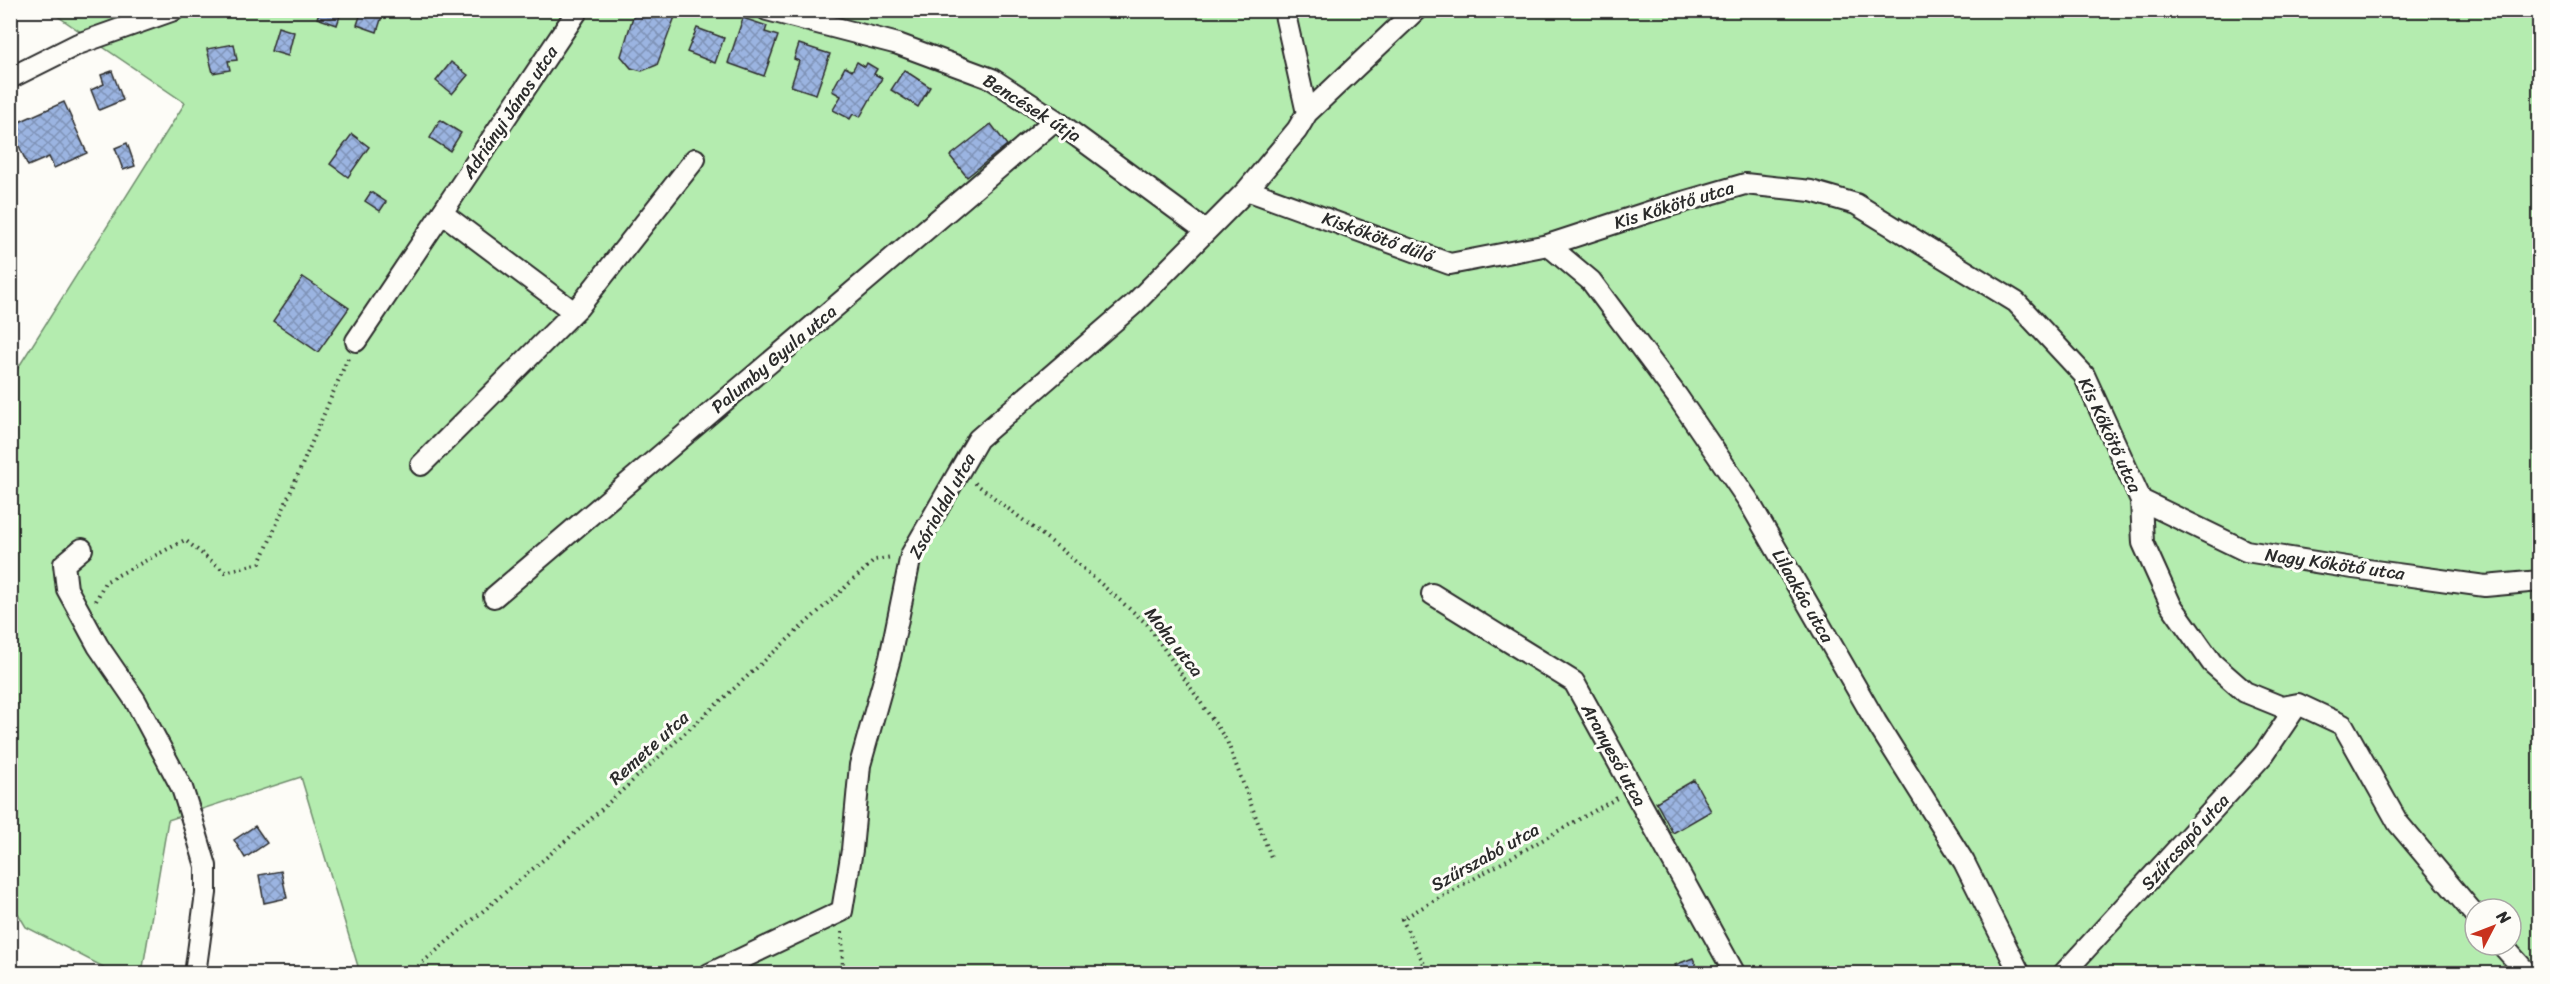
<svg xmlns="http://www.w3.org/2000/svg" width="2550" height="984" font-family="Sriracha,sans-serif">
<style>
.green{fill:#b4ecaf;stroke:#708c6d;stroke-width:1.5;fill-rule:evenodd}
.building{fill:url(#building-cross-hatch);stroke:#2b2b2b;stroke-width:1.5}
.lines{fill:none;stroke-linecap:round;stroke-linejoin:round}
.street-casing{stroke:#2b2b2b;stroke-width:24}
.path{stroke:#2b2b2b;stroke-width:4;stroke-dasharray:1.5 4.5;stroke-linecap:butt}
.street{stroke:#fdfcf7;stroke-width:20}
.labels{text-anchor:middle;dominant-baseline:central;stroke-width:6;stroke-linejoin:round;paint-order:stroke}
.street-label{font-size:18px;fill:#2b2b2b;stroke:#fdfcf7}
</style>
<defs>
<pattern id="building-cross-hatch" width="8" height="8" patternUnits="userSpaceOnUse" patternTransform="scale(1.5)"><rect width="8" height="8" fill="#9bb4e1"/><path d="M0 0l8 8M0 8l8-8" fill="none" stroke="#7f93b7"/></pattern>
</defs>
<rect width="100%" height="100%" fill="#fdfcf7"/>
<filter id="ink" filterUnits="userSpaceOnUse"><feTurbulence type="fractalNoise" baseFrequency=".0167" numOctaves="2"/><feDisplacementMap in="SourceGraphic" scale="12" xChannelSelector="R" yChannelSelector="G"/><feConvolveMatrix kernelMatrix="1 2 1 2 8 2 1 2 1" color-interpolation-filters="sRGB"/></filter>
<g filter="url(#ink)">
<!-- green -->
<path class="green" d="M50,11H2539V973H360L301,777L168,820L142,973H115L26,927L11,902V379L185,103ZM2475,909H2511V945H2475Z"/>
<!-- building -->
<path class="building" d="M320,10H342L337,25L317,18Z
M362,10H384L377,32L357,25Z
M635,10H666L676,14L657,65L642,71L631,68L621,56Z
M743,18L767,26L765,32L778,36L764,76L728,63Z
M278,27L294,32L288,56L271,51Z
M697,28L724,38L715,63L687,52Z
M234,44L237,60L228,61L230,70L213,73L207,49Z
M799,44L830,54L816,94L791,86L799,61L794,59Z
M451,62L468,75L452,94L436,81Z
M857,62L865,67L867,63L877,69L874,74L882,78L860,117L853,114L850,119L833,110L841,96L832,91L845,67L852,71Z
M904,70L930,87L918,107L891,90Z
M112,71L123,100L99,110L91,90L104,84L101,75Z
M64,102L87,153L54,168L49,157L28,166L10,126Z
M440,120L461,133L450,151L430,138Z
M991,124L1007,145L967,177L950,156Z
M352,134L369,147L348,177L330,164Z
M127,143L135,166L123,170L115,148Z
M371,192L386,202L380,211L365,201Z
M303,277L349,308L318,352L273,321Z
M1694,780L1711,811L1673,833L1656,802Z
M255,826L267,843L245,858L234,840Z
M281,871L287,898L264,903L259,875Z
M1693,958L1700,974H1679L1675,965Z"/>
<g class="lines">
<defs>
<path id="street" d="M767,10L898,44L992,79L1055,120L1206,231
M1284,10L1307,113
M10,78L78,44L174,10
M1247,190L1450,264L1548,245L1652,211L1745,184L1811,191L1856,204L2016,302L2084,375L2141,500L2143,543L2171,605L2212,663L2245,692L2282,707L2298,704L2343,725L2398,823L2475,915
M442,213L574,312
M1548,245L1591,281L1677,396L1748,500L1876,722L1964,862L2020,974
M356,341L578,10
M421,465L578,308L695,159
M2141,500L2246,551L2353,568L2485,586L2540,581
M82,549L64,564L67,589L98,646L135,700L182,788L192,819L206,866V893L195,974
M1432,594L1574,682L1735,974
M494,597L1055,120
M2502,945L2528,974
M709,974L842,911L852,850L860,765L890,658L911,555L978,439L1134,304L1247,190L1297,130L1307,113L1416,10
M2063,974L2264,754L2298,704"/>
</defs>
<!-- street casing -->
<use href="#street" class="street-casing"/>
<!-- path -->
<path class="path" d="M975,483L1062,550L1147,624L1227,741L1271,857
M96,601L105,582L185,540L225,572L260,563L348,358
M842,932L843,974
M409,974L582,827L875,560L892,557
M1429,974L1402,919L1617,798"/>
<!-- street -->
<use href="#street" class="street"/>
</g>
</g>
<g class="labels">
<!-- street labels -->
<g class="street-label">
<text transform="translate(1032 108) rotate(32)">Bencések útja</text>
<text transform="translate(510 112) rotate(-56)">Adriányi János utca</text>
<text transform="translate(1674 205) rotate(-17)">Kis Kőkötő utca</text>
<text transform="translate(1378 237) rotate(20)">Kiskőkötő dűlő</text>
<text transform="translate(774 359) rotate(-40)">Palumby Gyula utca</text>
<text transform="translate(2110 435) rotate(65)">Kis Kőkötő utca</text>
<text transform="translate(942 506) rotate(-61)">Zsórioldal utca</text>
<text transform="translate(2335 564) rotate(8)">Nagy Kőkötő utca</text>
<text transform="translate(1803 596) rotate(60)">Lilaakác utca</text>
<text transform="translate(1174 642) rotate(52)">Moha utca</text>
<text transform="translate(649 748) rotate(-42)">Remete utca</text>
<text transform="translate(1614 755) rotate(61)">Aranyeső utca</text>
<text transform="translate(2185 842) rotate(-48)">Szűrcsapó utca</text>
<text transform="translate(1485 857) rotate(-29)">Szűrszabó utca</text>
</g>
</g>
<!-- margin -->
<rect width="2550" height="984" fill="none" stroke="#fdfcf7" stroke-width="36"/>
<rect x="18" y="18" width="2514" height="948" fill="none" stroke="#2b2b2b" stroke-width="2" filter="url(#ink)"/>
<!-- north arrow -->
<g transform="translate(2493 927) rotate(48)"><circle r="28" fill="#fdfcf7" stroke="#a9a8a5" stroke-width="1.5"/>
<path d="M0-4.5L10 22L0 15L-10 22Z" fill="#c8321e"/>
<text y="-9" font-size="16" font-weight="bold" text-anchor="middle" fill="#2b2b2b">N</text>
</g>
</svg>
